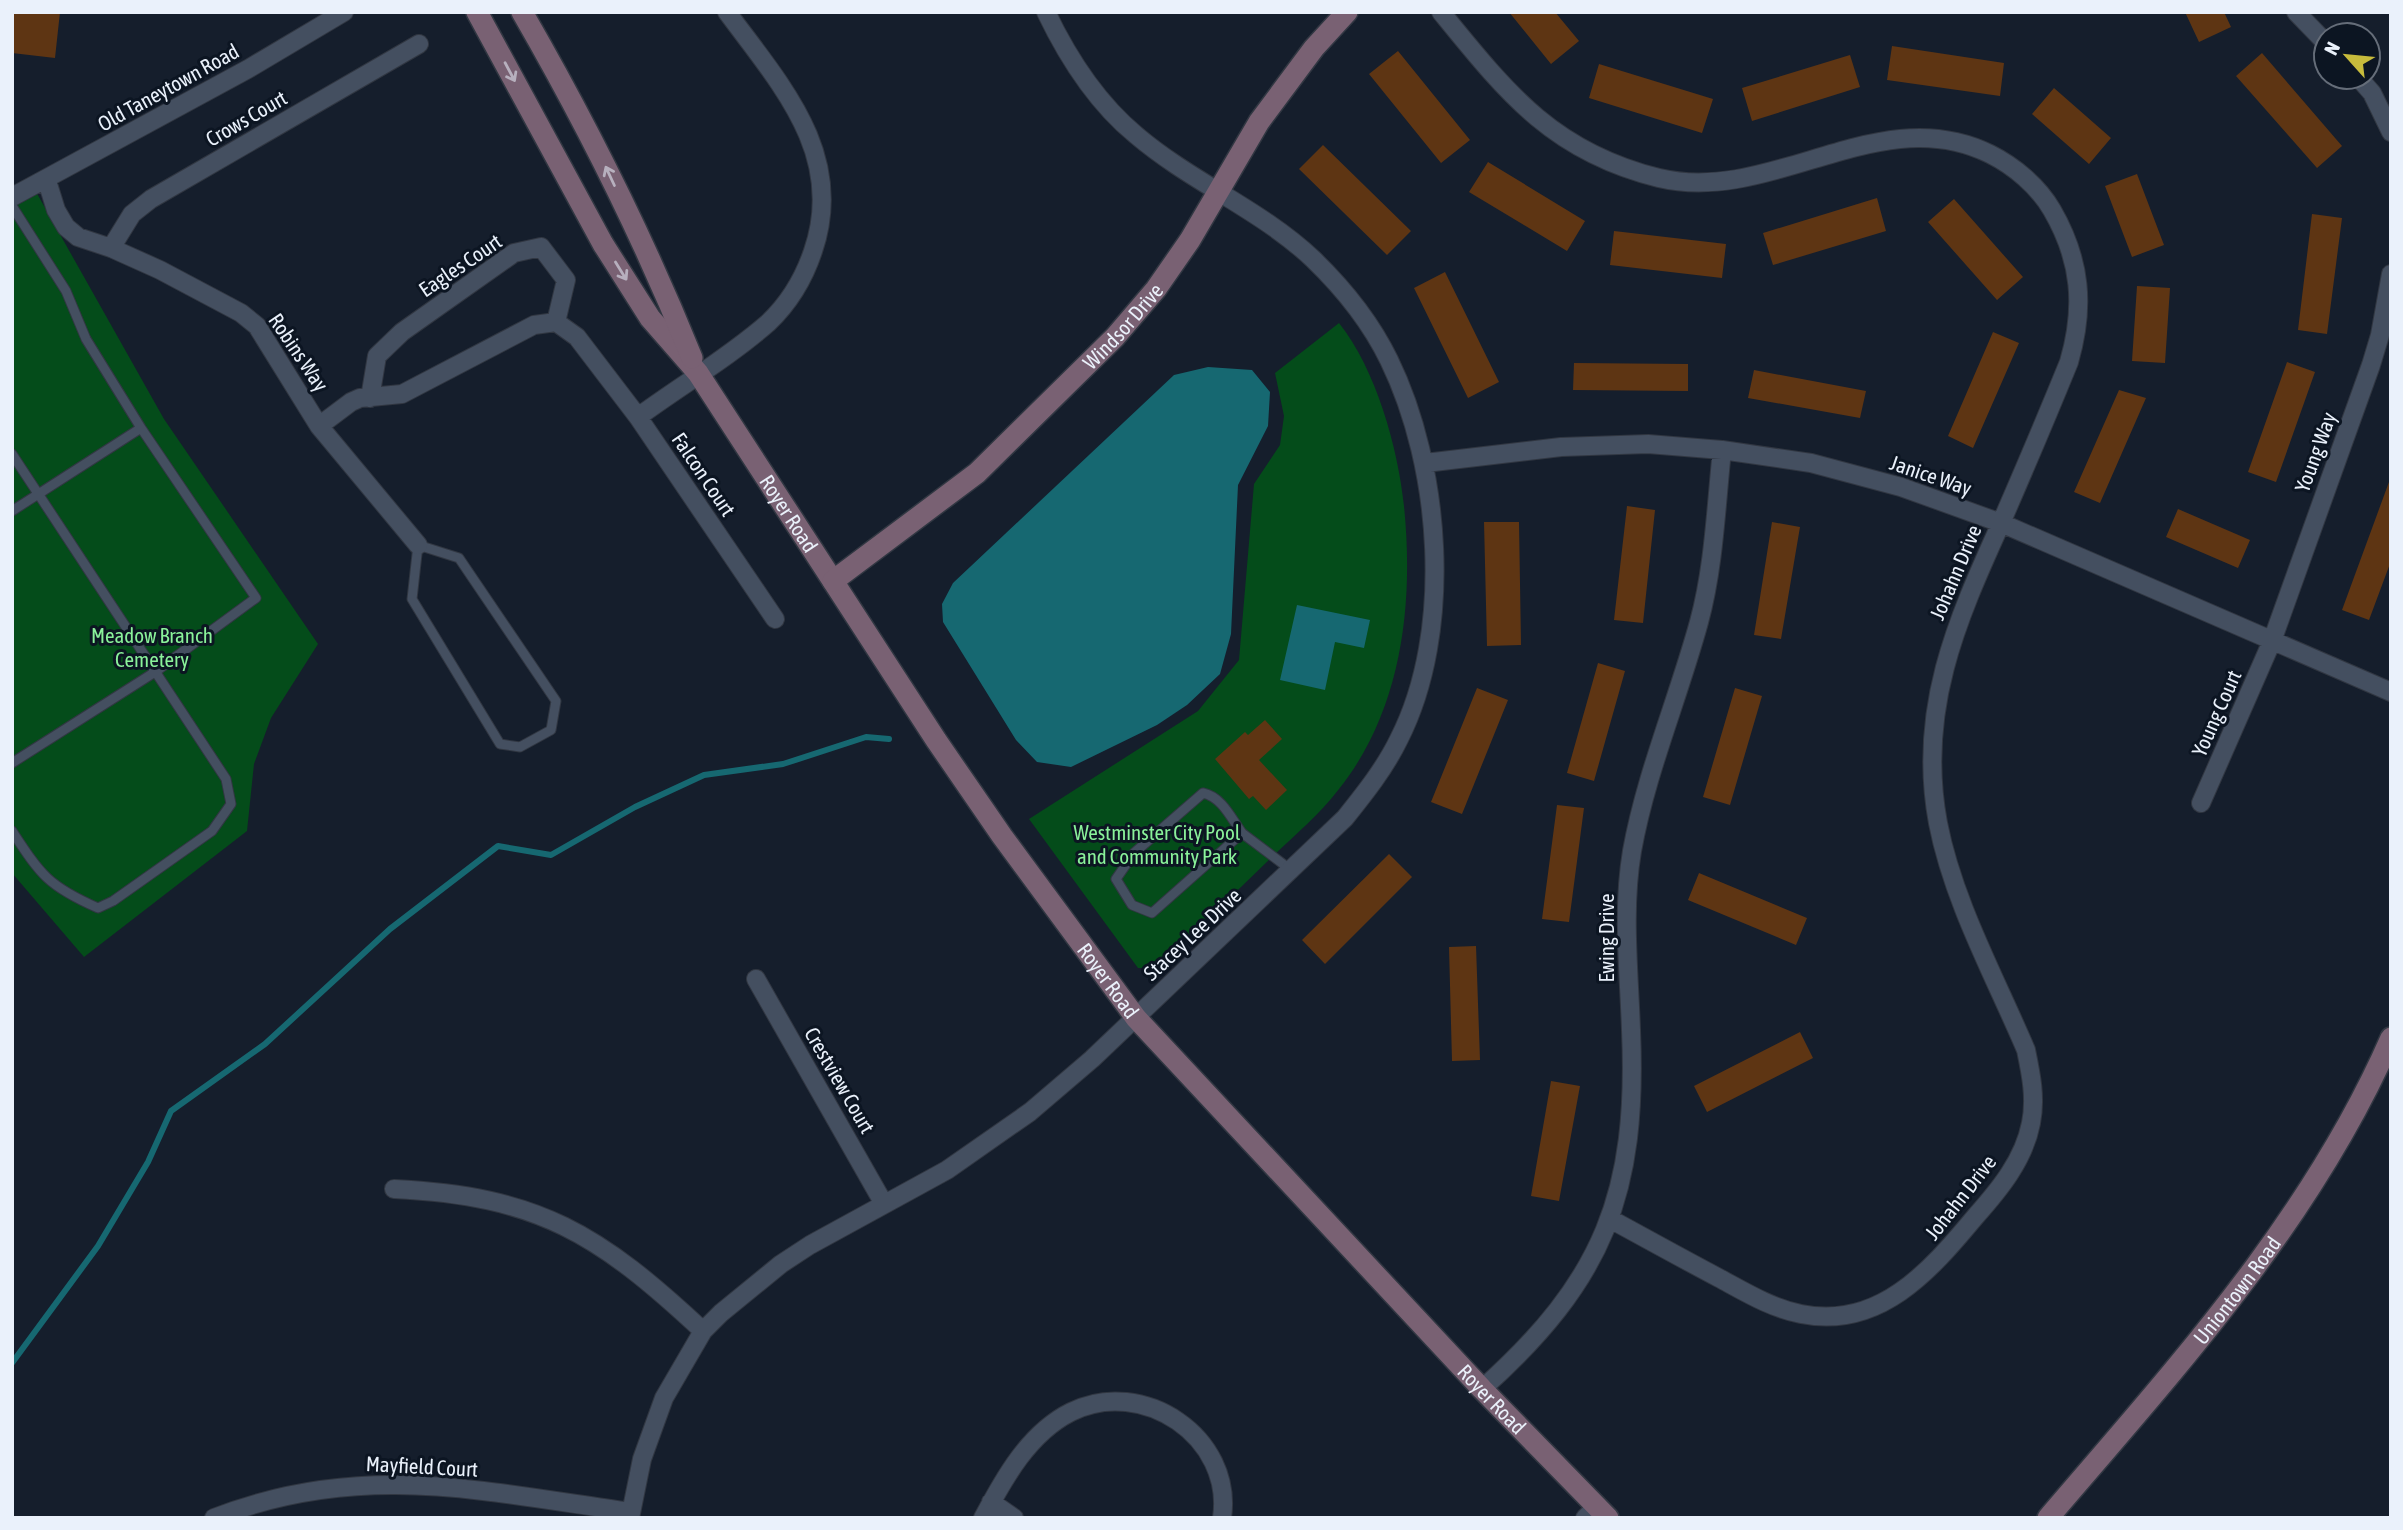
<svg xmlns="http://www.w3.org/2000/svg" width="2403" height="1530" font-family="'Asap Condensed',sans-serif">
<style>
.green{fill:#044c1a}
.water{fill:#166871}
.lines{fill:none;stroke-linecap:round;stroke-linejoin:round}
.stream{stroke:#166871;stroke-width:6}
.building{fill:#5e3513}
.lane-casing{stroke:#313742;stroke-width:11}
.street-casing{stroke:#313742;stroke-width:20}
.secondary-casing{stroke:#313742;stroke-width:24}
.lane{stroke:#444f60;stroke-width:9}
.street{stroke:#444f60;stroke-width:18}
.secondary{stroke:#796173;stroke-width:21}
.oneway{stroke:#b7b0be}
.labels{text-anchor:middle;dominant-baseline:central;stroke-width:6;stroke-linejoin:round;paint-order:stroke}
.street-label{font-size:21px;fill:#eaf1fb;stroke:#0c1522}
.park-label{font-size:21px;fill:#8af29a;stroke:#0c1522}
</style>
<rect width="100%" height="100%" fill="#151e2c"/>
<!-- green -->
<path class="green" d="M35,190L164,419L318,644L271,718L254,764L247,831L84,957L12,873V202Z
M1339,323C1376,369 1398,448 1404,506C1414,604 1402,710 1339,789C1320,814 1294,836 1272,857C1234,894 1195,931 1157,968H1138L1029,819L1198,711L1239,660L1254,484L1280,445L1284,416L1275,373Z"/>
<!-- water -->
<path class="water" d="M1208,367L1252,370L1270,392L1268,426L1238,485L1231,634L1220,674L1187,705L1157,725L1071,767L1037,762L1016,740L943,622L942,604L953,583L1174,375Z
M1297,605L1370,620L1364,648L1335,642L1325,690L1280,680Z"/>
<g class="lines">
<!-- stream -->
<path class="stream" d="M12,1363L98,1246L148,1162L171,1111L265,1044L390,929L498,846L551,855L635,807L704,775L783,764L866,737L889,739"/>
</g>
<!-- building -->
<path class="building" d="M12,12H60L55,58L12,53Z
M1509,12H1555L1579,41L1551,64Z
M2185,12H2224L2231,27L2199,42Z
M1892,46L2004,63L2000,96L1887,80Z
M1398,51L1470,140L1441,163L1369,74Z
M2262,53L2342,146L2317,168L2236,76Z
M1850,55L1860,87L1752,121L1742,88Z
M1599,64L1713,99L1702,133L1589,98Z
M2054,88L2111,138L2089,164L2032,114Z
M1323,145L1411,231L1387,255L1299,169Z
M1488,162L1585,221L1567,251L1469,192Z
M2137,174L2164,245L2132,257L2105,186Z
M1877,198L1886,231L1773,265L1763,233Z
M1954,199L2023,277L1997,300L1928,222Z
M2312,214L2342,218L2327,334L2298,330Z
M1614,231L1726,244L1722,278L1610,265Z
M1445,272L1499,382L1468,398L1414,288Z
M2137,286L2170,288L2165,363L2132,361Z
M1993,332L2019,343L1973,448L1948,436Z
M2287,362L2315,372L2276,482L2248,472Z
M1574,363L1688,364V391L1573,390Z
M1754,370L1866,391L1860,418L1748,398Z
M2119,390L2146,398L2100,503L2074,492Z
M2389,482L2391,561L2369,620L2342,610Z
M1627,506L1655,510L1643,623L1614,620Z
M2178,509L2250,540L2238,568L2166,537Z
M1484,522H1519L1521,645L1487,646Z
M1772,522L1800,527L1781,639L1754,635Z
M1598,663L1625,671L1594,781L1567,773Z
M1477,688L1508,700L1462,814L1431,802Z
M1735,688L1762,696L1730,805L1703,797Z
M1265,720L1282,739L1259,760L1287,790L1266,810L1253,796L1249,799L1215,759L1245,732L1248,735Z
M1557,805L1584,808L1569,922L1542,919Z
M1389,854L1412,877L1325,964L1302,940Z
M1699,873L1807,918L1796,945L1688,900Z
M1476,946L1480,1060L1452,1061L1449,947Z
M1800,1032L1813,1058L1707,1112L1694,1086Z
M1551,1081L1580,1086L1559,1201L1531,1196Z"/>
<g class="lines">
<defs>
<path id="lane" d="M12,206L66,291L86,339L141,428L256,598L155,672L12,763
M12,454L226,779L231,804L212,831L113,901L98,908C48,886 41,875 12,831
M12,511L141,428
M418,545L459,558L556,701L551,730L520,747L500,744L412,599Z
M1242,833C1231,818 1222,797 1203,793L1134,853L1116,879L1132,905L1152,913L1242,833L1291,870"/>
<path id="street" d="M1441,12C1507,93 1553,152 1659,178C1773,205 1879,99 1990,154C2014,166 2038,186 2052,210C2081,260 2085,307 2069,362C2047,416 2024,470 2001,523C1956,622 1917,711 1938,823C1953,901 1995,977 2026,1050C2031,1074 2036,1098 2031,1123C2024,1160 1999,1190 1975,1217C1930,1271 1879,1330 1801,1314C1771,1308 1745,1292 1719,1278C1683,1259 1647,1239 1612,1220
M2296,12L2326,43
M2358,77L2372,93L2391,132
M47,181L56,210L66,227L78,237L111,248L160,270L241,313L257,326L319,426L418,545
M12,197L248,69L344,12
M111,248L132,214L151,199L419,44
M370,398L377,356L402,332L514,253L541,247L566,280L556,322
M638,417C680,386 728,358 768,323C788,304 804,278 813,251C846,155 781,85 727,12
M319,426L351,402L360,398L402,394L534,325L556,322L577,337L638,417L775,619
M1425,463L1561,447L1648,444L1722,450L1811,463L1901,487L2001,523L2391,692
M2201,803L2272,641L2371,365L2380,335L2391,274
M756,979L884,1204
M394,1189C539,1196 599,1234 703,1331
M1482,1389C1604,1280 1638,1193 1631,1030C1629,971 1622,910 1632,851C1646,773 1678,699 1699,622C1714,567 1716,507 1722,450
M991,1502L1014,1518
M214,1518C360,1461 481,1491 630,1512
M630,1518L642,1459L664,1398L703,1331L721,1313L781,1264L810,1245L947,1170L1030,1112L1092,1059L1345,818C1365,793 1385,768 1399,739C1454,631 1441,466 1389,360C1371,323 1342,287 1313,259C1260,209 1191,182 1136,135C1096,102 1068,58 1046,12
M983,1518C1004,1478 1029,1433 1071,1412C1142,1376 1234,1437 1222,1518
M1585,1518L1596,1507"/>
<g id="secondary">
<path id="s1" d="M477,12L603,244L650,318L698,373L936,740L1002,836L1136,1018L1482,1389L1608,1518"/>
<path d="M522,12C586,123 644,239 692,358"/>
<path id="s2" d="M833,581L977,473L1115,337L1156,289L1190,240L1259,122L1314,48L1347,12"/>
<path id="s3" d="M2048,1518C2176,1368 2311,1221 2391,1038"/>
</g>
</defs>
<!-- lane casing -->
<use href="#lane" class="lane-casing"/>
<!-- street casing -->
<use href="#street" class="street-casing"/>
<!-- secondary casing -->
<use href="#secondary" class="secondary-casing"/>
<!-- lane -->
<use href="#lane" class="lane"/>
<!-- street -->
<use href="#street" class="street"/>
<!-- secondary -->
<use href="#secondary" class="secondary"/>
</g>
<!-- one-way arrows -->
<defs><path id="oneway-shaft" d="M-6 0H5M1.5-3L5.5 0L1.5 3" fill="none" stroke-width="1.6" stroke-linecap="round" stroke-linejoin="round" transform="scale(1.75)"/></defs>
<g class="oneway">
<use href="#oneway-shaft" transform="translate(510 72) rotate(62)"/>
<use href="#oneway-shaft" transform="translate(610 176) rotate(-115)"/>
<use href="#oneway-shaft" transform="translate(621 271) rotate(58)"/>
</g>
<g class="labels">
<!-- street labels -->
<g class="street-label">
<text transform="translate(168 87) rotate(-29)">Old Taneytown Road</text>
<text transform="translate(246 118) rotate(-30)">Crows Court</text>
<text transform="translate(460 265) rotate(-34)">Eagles Court</text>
<text stroke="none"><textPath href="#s2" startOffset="387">Windsor Drive</textPath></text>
<text transform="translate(299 352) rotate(56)">Robins Way</text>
<text transform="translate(2315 452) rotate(-70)">Young Way</text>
<text transform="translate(704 474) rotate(56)">Falcon Court</text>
<text transform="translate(1931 475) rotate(19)">Janice Way</text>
<text stroke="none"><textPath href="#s1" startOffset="592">Royer Road</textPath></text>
<text transform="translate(1955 572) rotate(-67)">Johahn Drive</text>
<text transform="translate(2216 713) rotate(-66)">Young Court</text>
<text transform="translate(1192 934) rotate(-43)">Stacey Lee Drive</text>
<text transform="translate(1606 938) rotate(-90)">Ewing Drive</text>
<text stroke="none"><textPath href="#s1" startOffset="1158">Royer Road</textPath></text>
<text transform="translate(840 1080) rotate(60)">Crestview Court</text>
<text transform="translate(1960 1197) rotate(-52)">Johahn Drive</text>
<text stroke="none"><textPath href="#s3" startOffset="296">Uniontown Road</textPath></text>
<text stroke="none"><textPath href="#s1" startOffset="1726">Royer Road</textPath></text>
<text transform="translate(422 1466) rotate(3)">Mayfield Court</text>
</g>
<!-- park labels -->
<g class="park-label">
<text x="152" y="635">Meadow Branch<tspan x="152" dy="24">Cemetery</tspan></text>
<text x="1157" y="832">Westminster City Pool<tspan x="1157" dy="24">and Community Park</tspan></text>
</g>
</g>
<!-- border -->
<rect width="2403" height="1530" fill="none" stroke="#eaf1fb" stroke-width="28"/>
<!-- north arrow -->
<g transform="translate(2347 56) rotate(297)"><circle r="33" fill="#0c1522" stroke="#656d79" stroke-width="2"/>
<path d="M0-5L12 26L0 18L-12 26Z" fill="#c7bb3c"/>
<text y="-10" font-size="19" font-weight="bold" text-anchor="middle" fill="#eaf1fb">N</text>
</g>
</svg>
